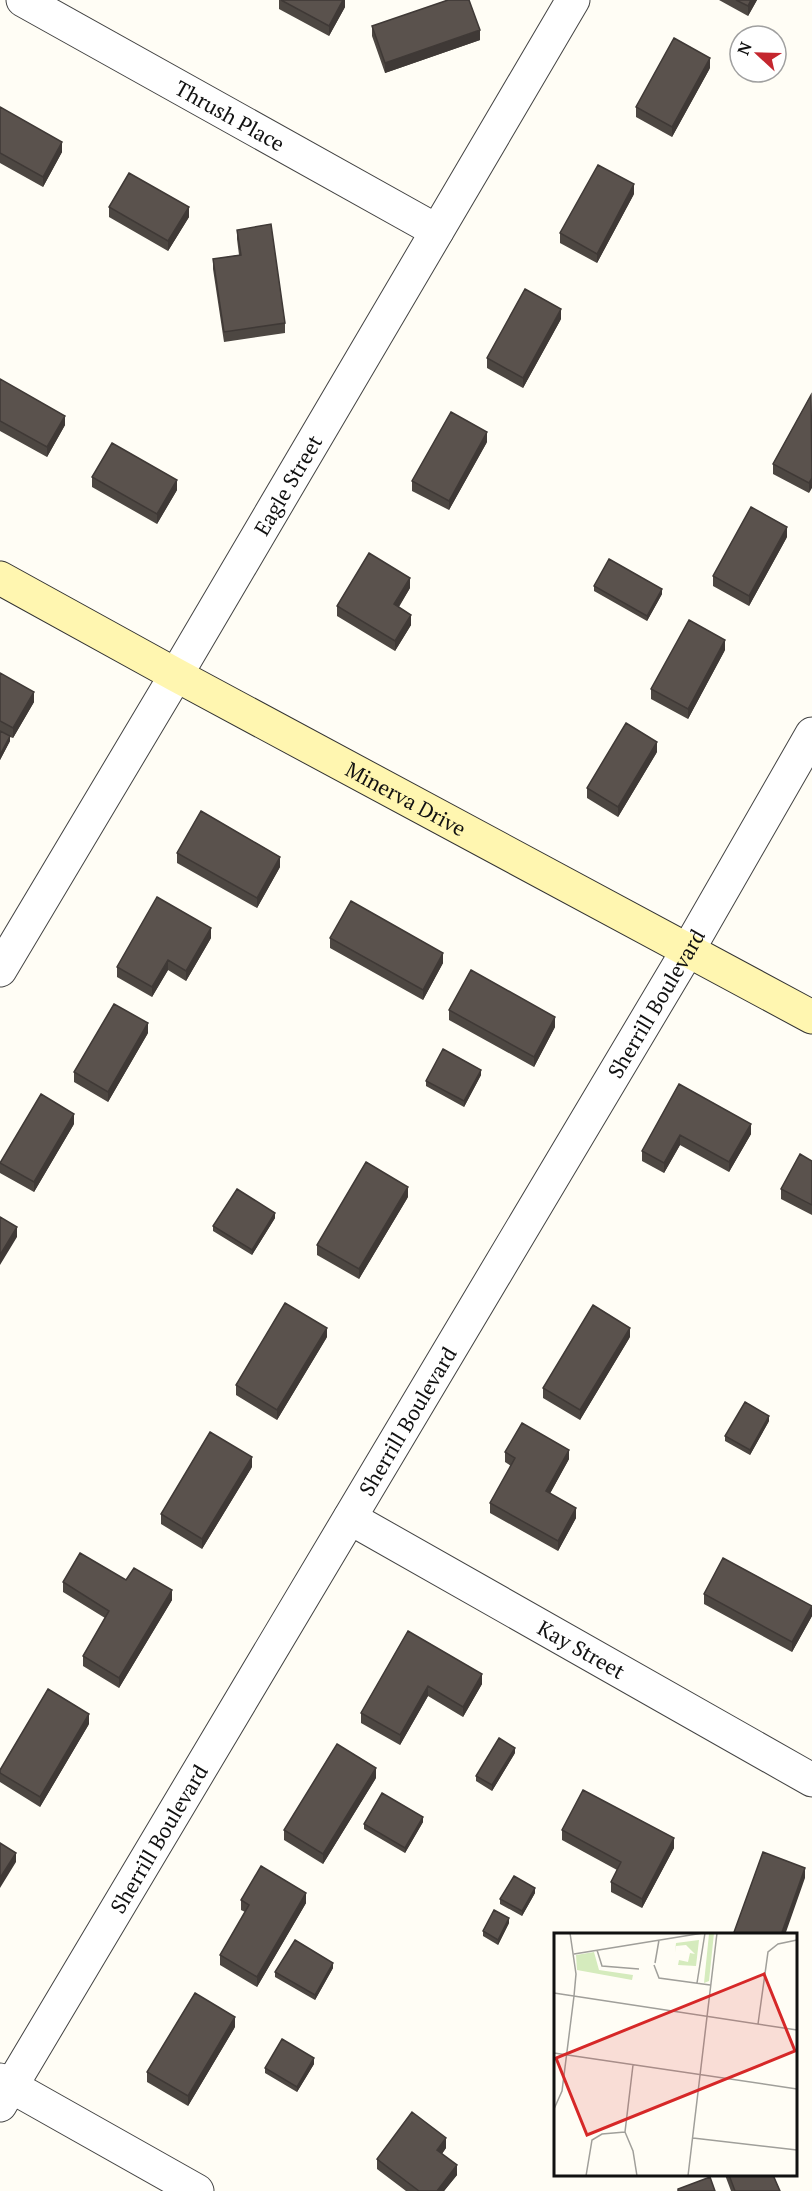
<svg xmlns="http://www.w3.org/2000/svg" width="812" height="2191" font-family="'PT Serif',serif">
<style>
.lines{fill:none;stroke-linecap:round;stroke-linejoin:round}
.street-casing{stroke:#444;stroke-width:35}
.secondary-casing{stroke:#333;stroke-width:35}
.street{stroke:#fff;stroke-width:33}
.secondary{stroke:#fff6b0;stroke-width:33}
.wall{fill:#4d4742}
.shaded-wall{fill:#3f3936}
.building{fill:#5a524d;stroke:#3f3936;stroke-width:1.5}
.labels{text-anchor:middle;dominant-baseline:central;stroke-width:6;stroke-linejoin:round;paint-order:stroke}
.street-label{font-size:21px;fill:#111;stroke:#fff}
.inset-road{fill:none;stroke:#a09f9a;stroke-width:1.5}
.view{fill:#d62828;fill-opacity:0.15;stroke:#d62828;stroke-width:3}
.inset-edge{fill:none;stroke:#111;stroke-width:3}
</style>
<rect width="100%" height="100%" fill="#fffdf5"/>
<g class="lines">
<defs>
<g id="street">
<path id="s1" d="M23,0L437,231"/>
<path id="s2" d="M0,970L176,675L573,0"/>
<path id="s3" d="M350,1518L812,1780"/>
<path d="M0,2080L197,2191"/>
<path id="s4" d="M0,2105L688,950L812,734"/>
</g>
<g id="secondary">
<path id="s5" d="M0,578L176,675L812,1017"/>
</g>
</defs>
<!-- street casing -->
<use href="#street" class="street-casing"/>
<!-- secondary casing -->
<use href="#secondary" class="secondary-casing"/>
<!-- street -->
<use href="#street" class="street"/>
<!-- secondary -->
<use href="#secondary" class="secondary"/>
</g>
<!-- wall -->
<path class="wall" d="M279,0H345V7L329,36L279,9Z
M719,0H757L748,16Z
M372,26L480,40L385,73L372,36Z
M710,68L672,137L636,117V107Z
M0,107L62,152L43,187L0,163Z
M634,194L597,263L560,243V233Z
M109,207L189,217L168,251L109,217Z
M237,230L285,323V333L224,342L213,269V259L239,255L237,239Z
M561,319L523,388L487,368V358Z
M0,379L65,425L47,457L0,431Z
M811,395L809,493L773,474V464Z
M487,442L449,510L412,491V481Z
M92,477L177,490L157,524L92,487Z
M787,537L749,606L713,586V576Z
M594,586L662,594L647,621L594,591Z
M410,588L399,607L411,625L395,651L337,616V606Z
M725,650L688,719L651,699V689Z
M0,673L34,702L13,738L10,737V741L0,760Z
M657,752L618,817L587,798V788Z
M177,853L280,867L257,908L177,863Z
M211,938L186,981L168,970L152,997L117,977V967Z
M330,938L443,963L423,1000L330,948Z
M449,1010L555,1027L534,1067L449,1020Z
M148,1033L108,1102L74,1082V1072Z
M481,1075L464,1107L426,1086V1081Z
M679,1084L751,1134L729,1172L680,1145L664,1173L642,1161V1151Z
M74,1124L34,1192L0,1173V1163Z
M812,1161V1215L781,1199V1189Z
M408,1197L359,1279L317,1255V1245Z
M275,1218L252,1255L213,1231V1226Z
M327,1337L277,1420L236,1395V1385Z
M630,1337L580,1420L543,1398V1388Z
M769,1421L750,1455L725,1441V1436Z
M505,1452L569,1459L550,1493L576,1518L558,1551L490,1513V1503L511,1466L505,1462Z
M252,1467L202,1549L161,1524V1514Z
M126,1580L172,1600L119,1688L83,1666V1656L105,1618L63,1592V1582Z
M704,1594L812,1616L792,1652L704,1604Z
M408,1631L482,1684L463,1717L428,1696L400,1745L361,1723V1713Z
M89,1724L40,1807L0,1782V1770Z
M515,1753L492,1791L476,1781V1776Z
M376,1778L323,1864L284,1840V1830Z
M423,1822L405,1853L364,1829V1824Z
M562,1830L674,1848L642,1908L611,1892V1882L617,1870L562,1840Z
M535,1893L522,1916L500,1904V1899Z
M241,1900L306,1903L257,1987L220,1965V1955L245,1912L241,1910Z
M509,1923L498,1945L483,1936V1931Z
M333,1968L315,2000L275,1977V1972Z
M235,2027L188,2106L147,2082V2072Z
M314,2064L297,2092L265,2073V2068Z
M446,2148L442,2154L457,2175L444,2191H406L377,2169V2159Z
M725,2175H773L780,2191H731Z"/>
<!-- shaded-wall -->
<path class="shaded-wall" d="M343,0H345V7L329,36V26Z
M751,0H757L748,16V6Z
M480,30V40L385,73V63Z
M710,58V68L672,137V127Z
M62,142V152L43,187V177Z
M634,184V194L597,263V254Z
M189,207V217L168,251V241Z
M561,309V319L523,388V378Z
M65,416V425L47,457V447Z
M487,432V442L449,510V501Z
M812,478V488L809,493V483Z
M177,480V490L157,524V514Z
M787,527V537L749,606V596Z
M410,578V588L394,614V604Z
M662,589V594L647,621V616Z
M411,615V625L395,651V641Z
M725,640V650L688,719V709Z
M34,692V702L13,738V728Z
M10,736V741L0,760V755Z
M657,742V752L618,817V807Z
M280,857V867L257,908V898Z
M211,928V938L186,981V971Z
M443,953V963L423,1000V990Z
M168,960V970L152,997V987Z
M555,1017V1027L534,1067V1057Z
M148,1023V1033L108,1102V1092Z
M481,1070V1075L464,1107V1101Z
M74,1114V1124L34,1192V1182Z
M751,1124V1134L729,1172V1162Z
M680,1135V1145L664,1173V1163Z
M408,1187V1197L359,1279V1269Z
M275,1213V1218L252,1255V1250Z
M17,1227V1237L0,1265V1255Z
M327,1328V1337L277,1420V1410Z
M630,1328V1337L580,1420V1410Z
M769,1416V1421L750,1455V1450Z
M569,1450V1459L546,1501V1491Z
M252,1457V1467L202,1549V1539Z
M576,1508V1518L558,1551V1541Z
M172,1590V1600L119,1688V1678Z
M812,1606V1616L792,1652V1642Z
M482,1674V1684L463,1717V1707Z
M428,1686V1696L400,1745V1735Z
M89,1714V1724L40,1807V1797Z
M515,1748V1753L492,1791V1785Z
M376,1768V1778L323,1864V1854Z
M423,1817V1822L405,1853V1848Z
M674,1838V1848L642,1908V1899Z
M16,1853V1862L0,1888V1878Z
M805,1868V1878L785,1935H781Z
M535,1888V1893L522,1916V1911Z
M306,1893V1903L257,1987V1977Z
M509,1918V1923L498,1945V1940Z
M333,1963V1968L315,2000V1995Z
M235,2017V2027L188,2106V2096Z
M314,2058V2064L297,2092V2087Z
M446,2138V2148L437,2160V2150Z
M457,2165V2175L444,2191H437Z"/>
<!-- building -->
<path class="building" d="M281,0H343L329,26Z
M448,0H469L480,30L385,63L372,26Z
M736,0H751L748,6Z
M674,38L710,58L672,127L636,107Z
M0,107L62,142L43,177L0,153Z
M598,165L634,184L597,254L560,233Z
M129,173L189,207L168,241L109,207Z
M271,224L285,323L224,332L213,259L241,255L237,230Z
M525,289L561,309L523,378L487,358Z
M0,379L65,416L47,447L0,421Z
M811,395L812,478L809,483L773,464Z
M451,412L487,432L449,501L412,481Z
M112,443L177,480L157,514L92,477Z
M751,507L787,527L749,596L713,576Z
M369,553L410,578L394,604L411,615L395,641L337,606Z
M609,559L662,589L647,616L594,586Z
M689,620L725,640L688,709L651,689Z
M0,673L34,692L13,728L0,721Z
M626,723L657,742L618,807L587,788Z
M0,731L10,736L0,755Z
M201,811L280,857L257,898L177,853Z
M157,897L211,928L186,971L168,960L152,987L117,967Z
M351,901L443,953L423,990L330,938Z
M471,970L555,1017L534,1057L449,1010Z
M114,1004L148,1023L108,1092L74,1072Z
M443,1049L481,1070L464,1101L426,1081Z
M679,1084L751,1124L729,1162L680,1135L664,1163L642,1151Z
M41,1094L74,1114L34,1182L0,1163Z
M800,1154L812,1161V1205L781,1189Z
M366,1162L408,1187L359,1269L317,1245Z
M237,1189L275,1213L252,1250L213,1226Z
M0,1217L17,1227L0,1255Z
M285,1303L327,1328L277,1410L236,1385Z
M593,1305L630,1328L580,1410L543,1388Z
M745,1402L769,1416L750,1450L725,1436Z
M522,1423L569,1450L546,1491L576,1508L558,1541L490,1503L515,1458L505,1452Z
M210,1432L252,1457L202,1539L161,1514Z
M80,1553L126,1580L134,1568L172,1590L119,1678L83,1656L109,1611L63,1582Z
M723,1558L812,1606L792,1642L704,1594Z
M408,1631L482,1674L463,1707L428,1686L400,1735L361,1713Z
M48,1689L89,1714L40,1797L0,1773V1770Z
M499,1738L515,1748L492,1785L476,1776Z
M337,1744L376,1768L323,1854L284,1830Z
M583,1790L674,1838L642,1899L611,1882L621,1862L562,1830Z
M382,1793L423,1817L405,1848L364,1824Z
M0,1843L16,1853L0,1878Z
M763,1852L805,1868L781,1935H733Z
M261,1866L306,1893L257,1977L220,1955L249,1905L241,1900Z
M514,1876L535,1888L522,1911L500,1899Z
M494,1910L509,1918L498,1940L483,1931Z
M295,1940L333,1963L315,1995L275,1972Z
M195,1993L235,2017L188,2096L147,2072Z
M282,2039L314,2058L297,2087L265,2068Z
M412,2112L446,2138L437,2150L457,2165L437,2191H419L377,2159Z
M729,2175H773L780,2191H735Z
M710,2177L715,2191H678V2189Z"/>
<g class="labels">
<!-- street labels -->
<g class="street-label">
<text stroke="none"><textPath href="#s1" startOffset="237">Thrush Place</textPath></text>
<text stroke="none"><textPath href="#s2" startOffset="564">Eagle Street</textPath></text>
<text stroke="none"><textPath href="#s5" startOffset="462">Minerva Drive</textPath></text>
<text stroke="none"><textPath href="#s4" startOffset="1282">Sherrill Boulevard</textPath></text>
<text stroke="none"><textPath href="#s4" startOffset="796">Sherrill Boulevard</textPath></text>
<text stroke="none"><textPath href="#s3" startOffset="266">Kay Street</textPath></text>
<text stroke="none"><textPath href="#s4" startOffset="310">Sherrill Boulevard</textPath></text>
</g>
</g>
<!-- overview -->
<g transform="translate(554 1933)">
<rect width="243" height="243" fill="#fffdf5"/>
<path d="M160,0L155,48L150,50L155,1ZM145,7L142,33L124,32L125,27L134,29L136,20L141,21L132,12L122,13L121,20L122,10ZM40,19L45,37L79,42L78,47L23,37L22,22Z" fill="#d5ebbd"/>
<path class="inset-road" d="M43,17L48,33L85,36M20,21L149,0M101,30L105,7M100,32L105,45L156,52M143,50L151,0M0,60L243,97M204,91L214,19L224,11L243,7M0,120L243,156M79,132L71,199L79,218L83,243M0,176L8,158L20,63L22,41L16,0M139,205L243,217M32,243L38,207L48,201L71,199M134,243L163,0"/>
<path class="view" d="M210,41L241,118L33,202L2,125Z"/>
<rect width="243" height="243" class="inset-edge"/>
</g>
<!-- north arrow -->
<g transform="translate(758 54) rotate(292)"><circle r="28" fill="#ffffff" stroke="#a0a0a0" stroke-width="1.5"/>
<path d="M0-4.5L10 22L0 15L-10 22Z" fill="#c4262e"/>
<text y="-9" font-size="16" font-weight="bold" text-anchor="middle" fill="#111111">N</text>
</g>
</svg>
